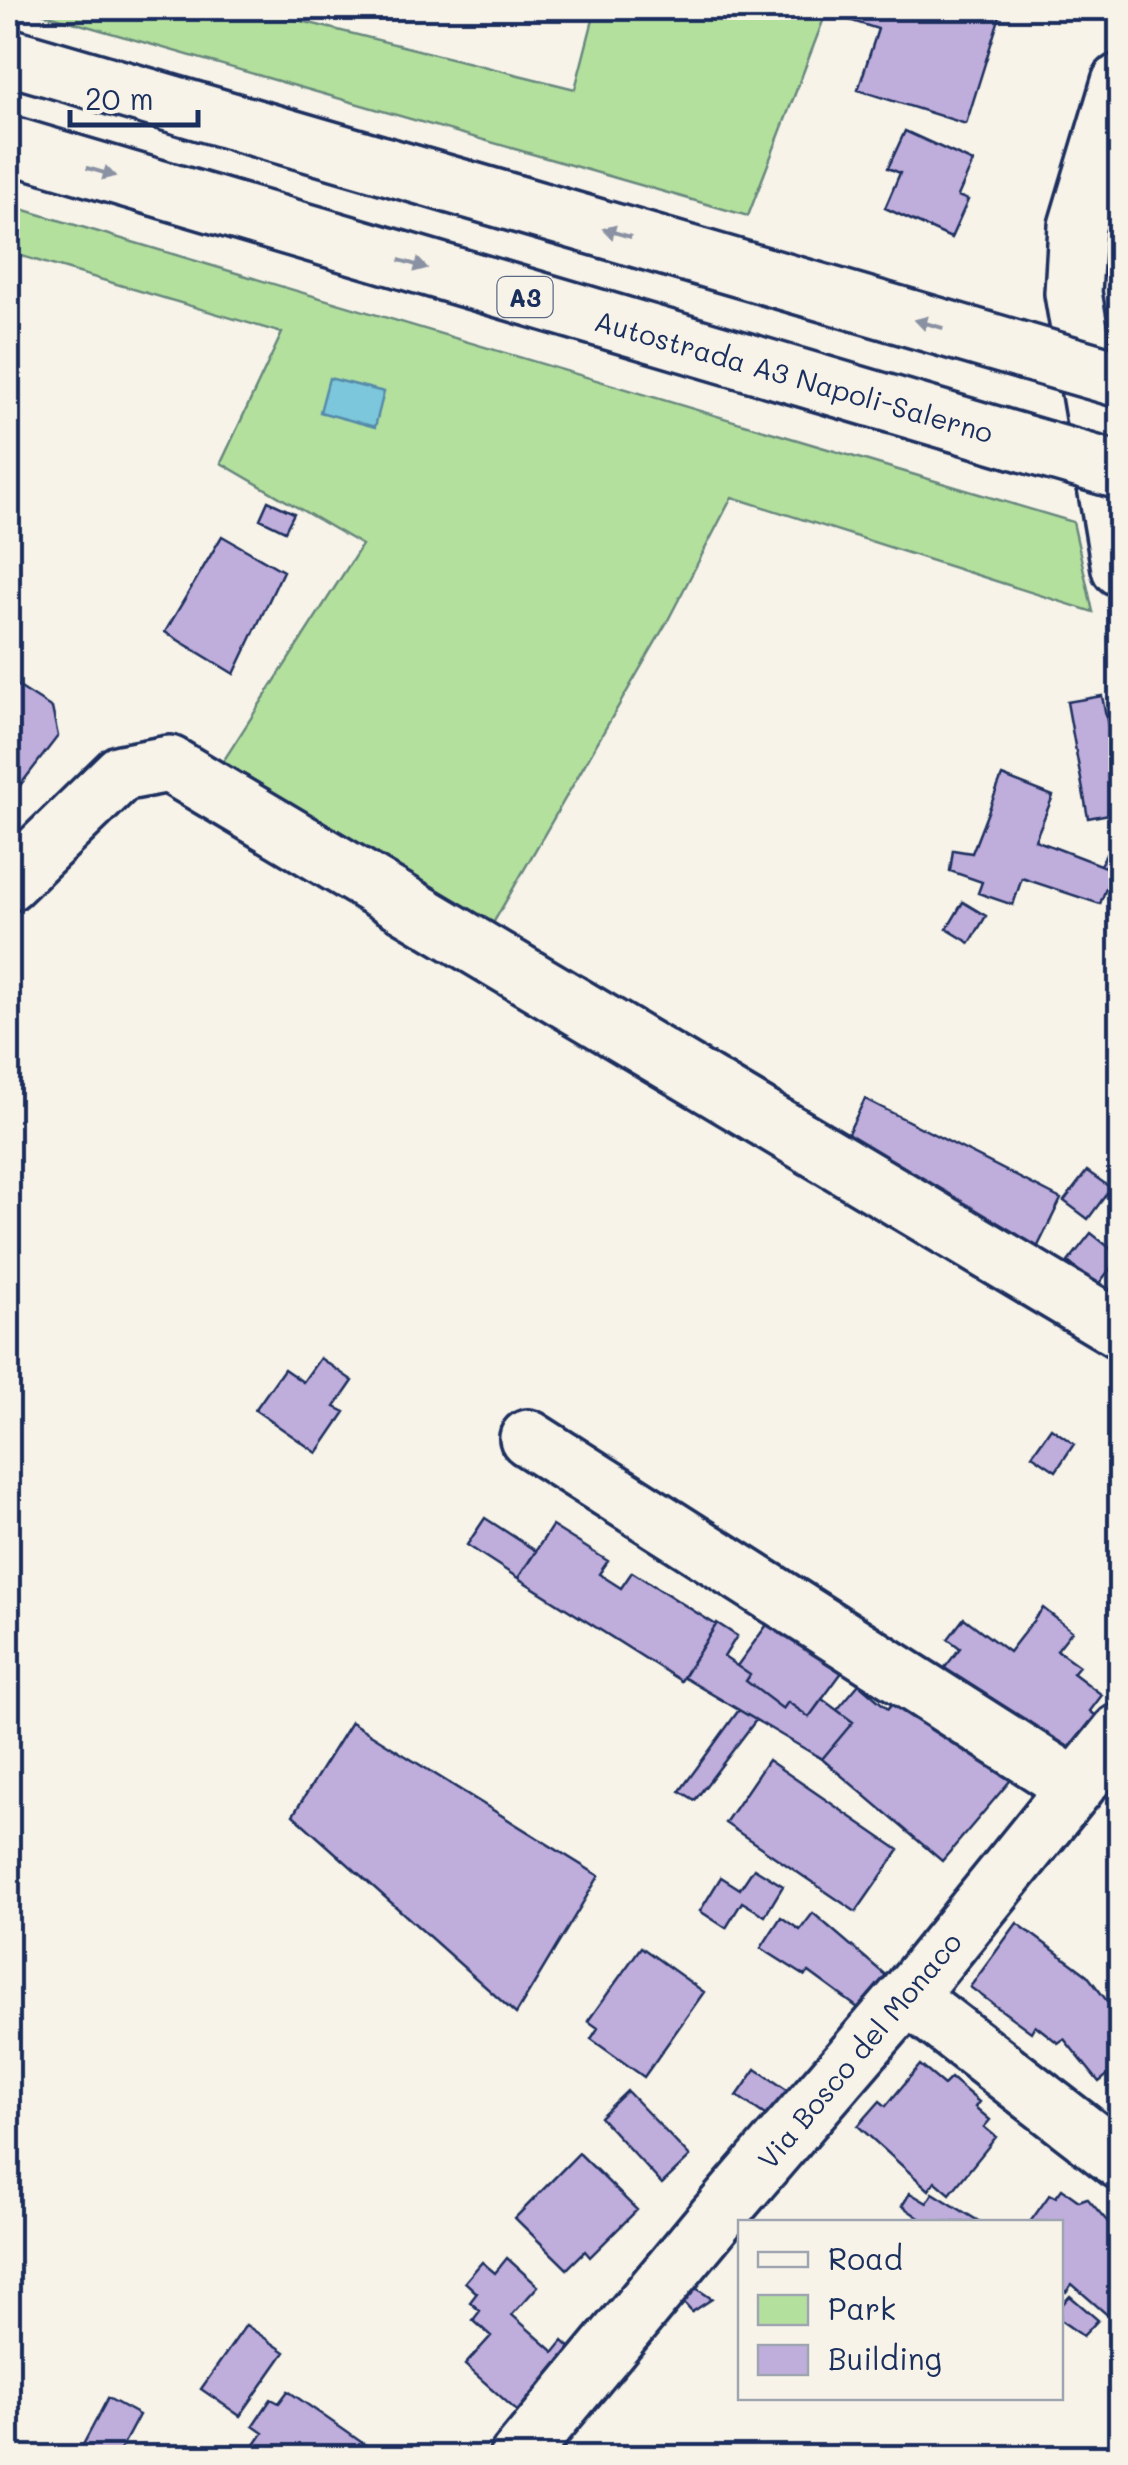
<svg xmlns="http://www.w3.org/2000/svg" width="1128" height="2465" font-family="Mali,sans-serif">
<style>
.green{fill:#b4e09d;stroke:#68887e;stroke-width:2.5}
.water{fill:#7cc7db;stroke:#558aa9;stroke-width:2.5}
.building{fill:#bfaddc;stroke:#1b2f5e;stroke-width:2.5}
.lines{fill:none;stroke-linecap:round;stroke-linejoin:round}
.minor-casing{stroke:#1b2f5e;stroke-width:62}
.highway-casing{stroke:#1b2f5e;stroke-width:62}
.minor{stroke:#f7f3e8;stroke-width:55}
.highway{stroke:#f7f3e8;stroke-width:55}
.highway-bridge-casing{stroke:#1b2f5e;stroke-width:62;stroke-linecap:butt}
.highway-bridge{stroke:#f7f3e8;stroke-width:55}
.oneway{fill:#8991a3}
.labels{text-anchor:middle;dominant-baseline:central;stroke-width:8;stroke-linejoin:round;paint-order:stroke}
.shield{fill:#f7f3e8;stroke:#5d6a87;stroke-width:2.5}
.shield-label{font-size:25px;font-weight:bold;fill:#1b2f5e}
.street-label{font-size:28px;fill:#1b2f5e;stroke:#f7f3e8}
</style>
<rect width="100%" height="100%" fill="#f7f3e8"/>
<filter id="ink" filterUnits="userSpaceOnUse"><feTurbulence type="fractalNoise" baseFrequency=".01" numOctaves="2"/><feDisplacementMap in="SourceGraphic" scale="20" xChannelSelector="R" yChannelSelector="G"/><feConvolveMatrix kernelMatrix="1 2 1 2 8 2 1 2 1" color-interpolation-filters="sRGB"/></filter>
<g filter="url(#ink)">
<!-- green -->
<path class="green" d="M24,8H249L575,89L596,8H828L748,216Z
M8,205L1073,522L1093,612L732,497L667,622L488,932L215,774L362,545L221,463L282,333L8,252Z"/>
<!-- water -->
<path class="water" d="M329,378L384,392L375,427L320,412Z"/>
<!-- building -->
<path class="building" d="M853,8L1002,9L966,124L858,90L878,29L849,20Z
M905,131L973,162L958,196L968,200L951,238L885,208L900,173L888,168Z
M268,501L294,513L285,531L260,519Z
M222,536L283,571L234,674L165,632Z
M8,680L52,708L58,736L8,801Z
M1102,696L1120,786V812L1088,818L1067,702Z
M1002,776L1053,796L1035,840L1113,870L1100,904L1022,878L1013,905L978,893L982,882L950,871L953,850L972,853Z
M1120,838V880H1110L1113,870L1100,865L1114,840Z
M963,902L986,916L970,943L947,929Z
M865,1099L1061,1199L1036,1250L895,1178L902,1166L846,1137Z
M1087,1171L1111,1188L1088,1219L1064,1201Z
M1091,1233L1120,1256L1097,1286L1068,1262Z
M320,1358L353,1381L335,1407L345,1412L317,1453L255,1410L284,1369L303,1382Z
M1051,1428L1074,1444L1056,1471L1032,1455Z
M485,1518L536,1551L518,1578L467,1545Z
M552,1526L608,1561L599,1574L621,1588L632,1572L716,1625L681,1681L518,1578Z
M782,1604L854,1656L809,1717L788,1702L783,1709L746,1681L750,1675L737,1666Z
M1043,1608L1072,1631L1057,1650L1079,1666L1073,1673L1102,1695L1090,1711L1105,1723L1077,1759L1025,1719L1015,1732L940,1674L960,1648L948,1639L964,1618L1009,1652Z
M717,1623L737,1636L724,1657L750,1675L746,1681L783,1709L788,1702L809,1717L822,1699L853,1722L822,1759L683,1677Z
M910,1683L1021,1768L942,1861L822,1759L853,1722L837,1710L859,1684L888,1709Z
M739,1710L756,1720L695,1800L680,1791Z
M351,1722L599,1876L516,2014L293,1815Z
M768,1760L899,1850L856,1912L725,1823Z
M754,1868L783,1886L765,1916L742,1902L726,1928L700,1911L721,1877L740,1889Z
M813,1913L890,1979L865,2013L809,1972L805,1976L761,1948L781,1917L800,1930Z
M1017,1923L1087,1975L1120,2018V2065L1099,2082L1064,2039L1058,2043L1035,2025L1031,2032L970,1987Z
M641,1947L704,1992L644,2077L591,2039L598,2028L588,2021Z
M920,2065L944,2085L951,2078L979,2102L975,2107L990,2120L984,2127L996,2137L950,2194L935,2181L929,2190L858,2126L880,2101L886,2106Z
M756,2069L793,2094L774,2121L737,2096Z
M627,2091L690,2157L662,2184L600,2117Z
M579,2153L637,2210L590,2257L585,2251L567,2269L515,2218Z
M1062,2189L1079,2201L1087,2198L1120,2236V2326L1072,2284L1066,2292L1060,2288V2222H1030L1050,2194L1056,2197Z
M910,2193L927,2203L933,2193L980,2222H925L902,2206Z
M507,2258L538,2286L512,2315L554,2352L563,2341L582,2358L527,2420L465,2365L491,2336L473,2320L480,2311L470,2302L477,2293L465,2282L482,2262L495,2273Z
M693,2286L712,2299L692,2312L681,2300Z
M1070,2296L1098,2320L1083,2336L1060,2320V2307Z
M246,2325L285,2352L240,2416L201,2389Z
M288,2391L367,2446L360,2458H246L263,2433L253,2426L271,2399L279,2403Z
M108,2398L139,2415L116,2458H76Z"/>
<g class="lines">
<defs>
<path id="minor" d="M1120,82L1077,226L1073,293L1120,568
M8,883L121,773L169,764L1120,1330
M528,1438L1076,1787
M907,1996L1120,2161
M517,2458L716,2218L907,1996L1120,1732"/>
<path id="highway" d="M8,56L1023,351
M8,144L1043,449"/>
</defs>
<!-- minor casing -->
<use href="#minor" class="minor-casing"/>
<!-- highway casing -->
<use href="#highway" class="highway-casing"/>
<!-- minor -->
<use href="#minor" class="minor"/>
<!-- highway -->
<use href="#highway" class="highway"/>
<defs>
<path id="highway-bridge" d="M1023,351L1120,379
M1043,449L1120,471"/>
</defs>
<!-- highway-bridge casing -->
<use href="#highway-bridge" class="highway-bridge-casing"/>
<!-- highway-bridge -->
<use href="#highway-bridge" class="highway-bridge"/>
</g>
<!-- one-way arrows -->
<defs><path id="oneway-solid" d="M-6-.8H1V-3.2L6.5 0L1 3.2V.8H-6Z" transform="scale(2.5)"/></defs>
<g class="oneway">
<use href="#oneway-solid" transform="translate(101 172) rotate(16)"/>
<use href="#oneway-solid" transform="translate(617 233) rotate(-164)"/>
<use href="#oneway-solid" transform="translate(413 264) rotate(16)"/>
<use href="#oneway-solid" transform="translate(929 324) rotate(-164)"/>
</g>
</g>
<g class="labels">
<!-- shield labels -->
<rect class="shield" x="497.5" y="277" width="55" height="40" rx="8"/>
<g class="shield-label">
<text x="525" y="297">A3</text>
</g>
<!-- street labels -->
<g class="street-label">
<text transform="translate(794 376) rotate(16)">Autostrada A3 Napoli-Salerno</text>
<text transform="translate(859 2050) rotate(-50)">Via Bosco del Monaco</text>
</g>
</g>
<!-- margin -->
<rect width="1128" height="2465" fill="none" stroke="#f7f3e8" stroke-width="40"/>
<rect x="20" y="20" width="1088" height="2425" fill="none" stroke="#1b2f5e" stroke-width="4" filter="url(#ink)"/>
<!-- legend -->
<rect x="738" y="2220" width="325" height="180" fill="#f7f3e8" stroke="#9fa5b1" stroke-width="2.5"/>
<rect x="758" y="2252" width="50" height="15" fill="#f7f3e8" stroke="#9fa5b1" stroke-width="2.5"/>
<text x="828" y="2270" font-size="30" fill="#1b2f5e">Road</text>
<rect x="758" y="2295" width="50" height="30" fill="#b4e09d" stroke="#9fa5b1" stroke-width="2.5"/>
<text x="828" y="2320" font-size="30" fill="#1b2f5e">Park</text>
<rect x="758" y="2345" width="50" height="30" fill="#bfaddc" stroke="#9fa5b1" stroke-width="2.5"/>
<text x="828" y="2370" font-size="30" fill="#1b2f5e">Building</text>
<!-- scale -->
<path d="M70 110v15h128v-15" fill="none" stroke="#1b2f5e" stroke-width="5"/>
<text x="85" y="110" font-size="30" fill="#1b2f5e" stroke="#f7f3e8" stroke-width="8" paint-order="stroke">20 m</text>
</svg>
